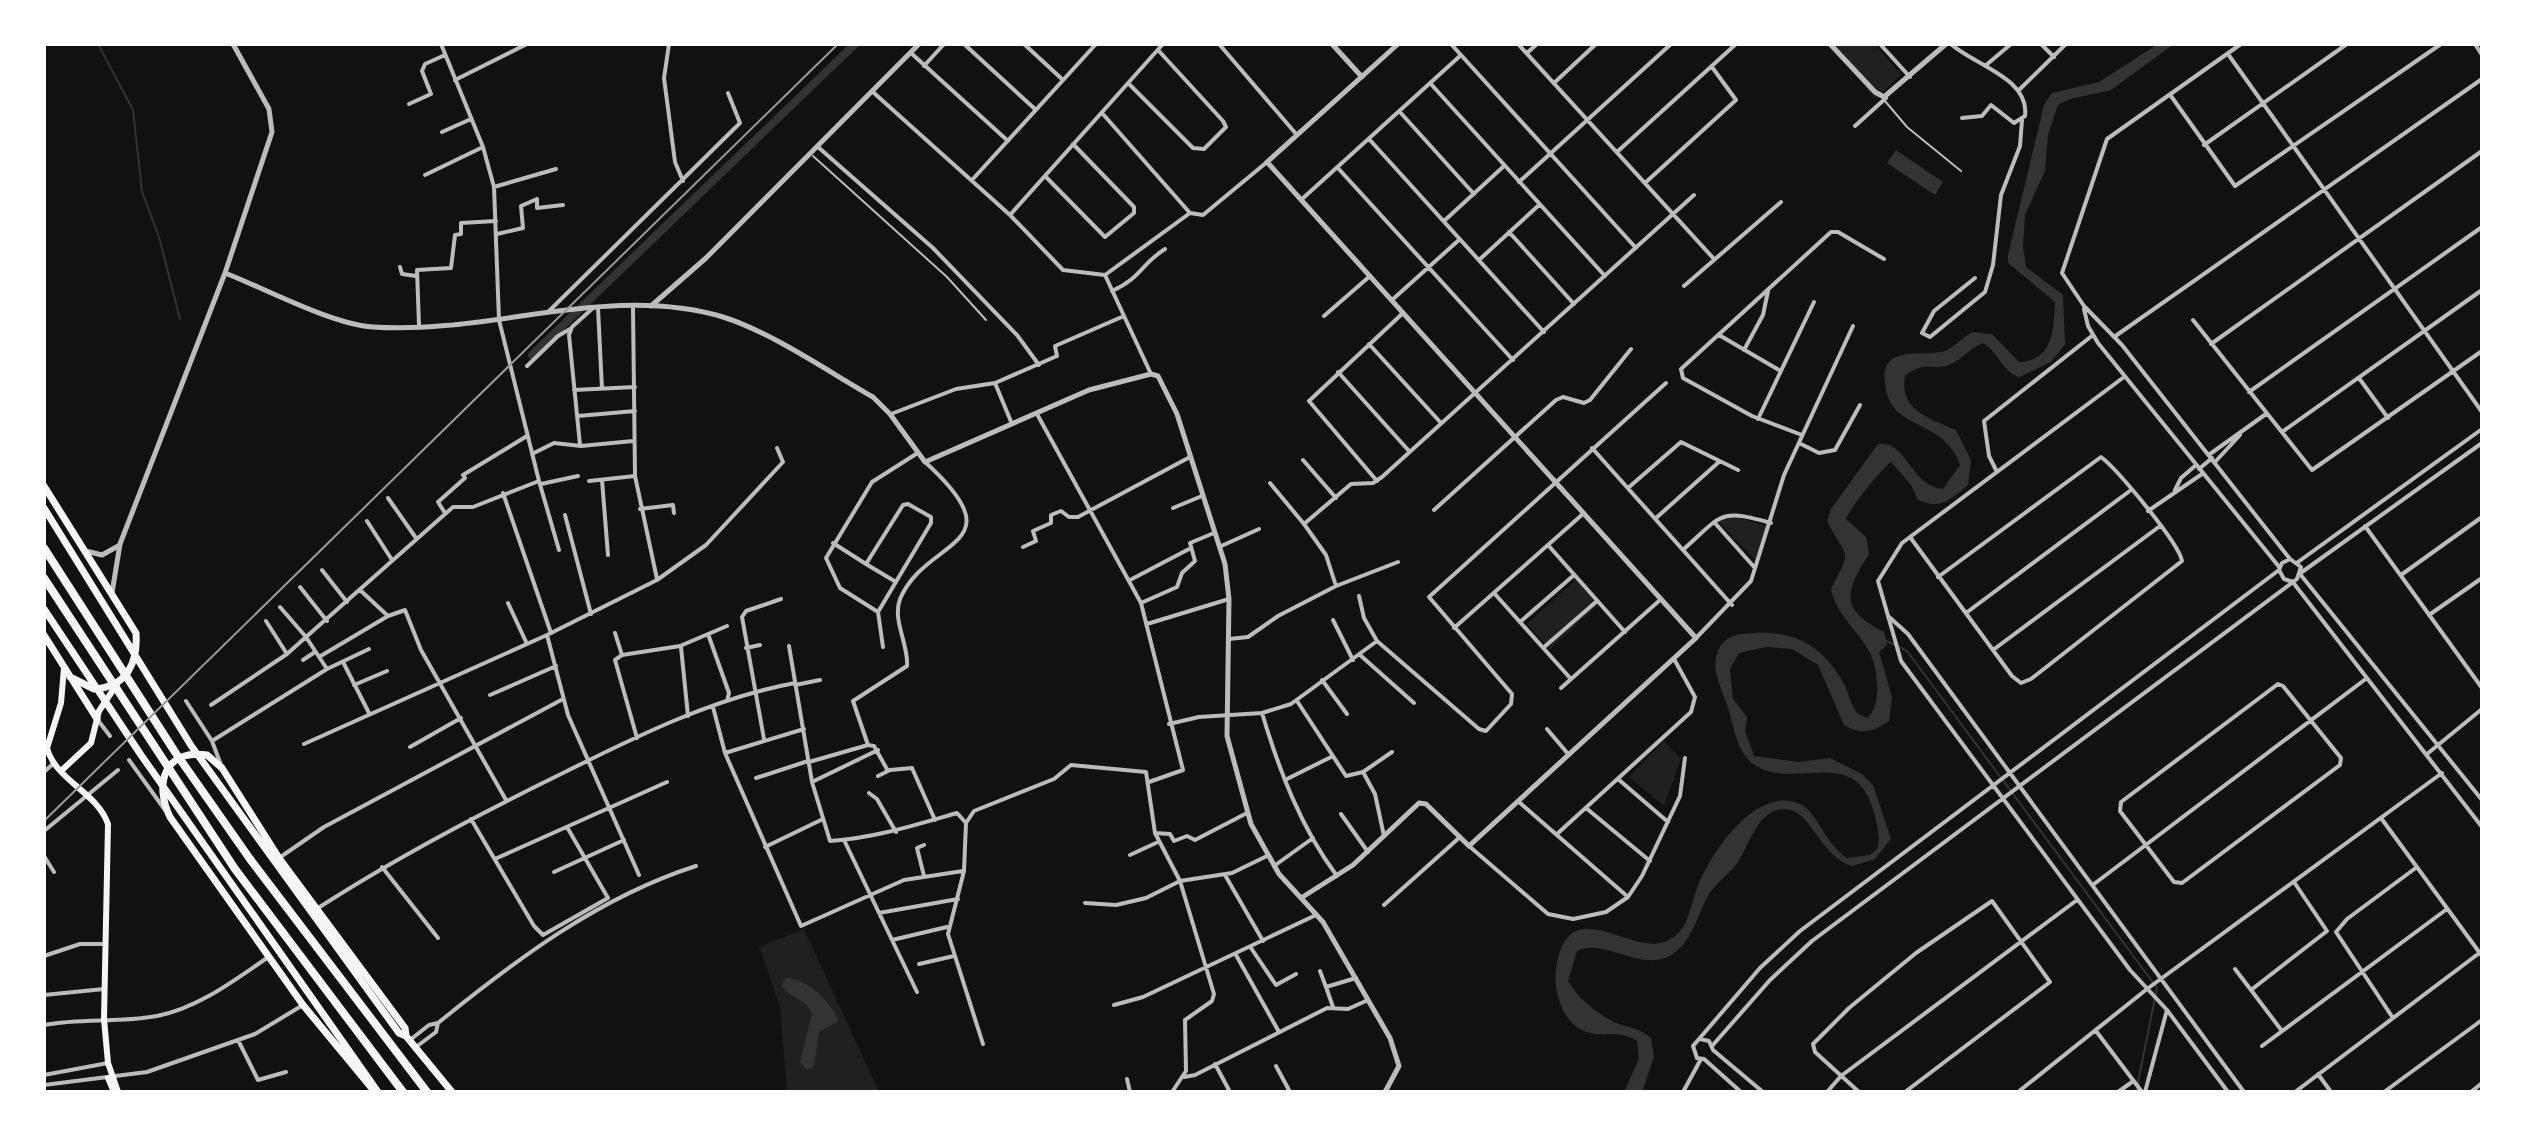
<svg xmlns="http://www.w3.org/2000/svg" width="2526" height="1136" font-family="Mulish,sans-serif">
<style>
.green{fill:#202020}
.water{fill:#333}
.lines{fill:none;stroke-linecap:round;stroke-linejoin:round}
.stream{stroke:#333;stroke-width:2}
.canal{stroke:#333;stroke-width:8}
.service{stroke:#bcbcbc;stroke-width:2}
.minor{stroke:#bcbcbc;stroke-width:4}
.tertiary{stroke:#bcbcbc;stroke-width:5}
.secondary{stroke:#f5f5f5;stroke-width:6}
.primary{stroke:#f5f5f5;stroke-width:7}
.motorway{stroke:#f5f5f5;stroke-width:8}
.rail{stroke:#9a9a9a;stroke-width:2}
</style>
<rect width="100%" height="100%" fill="#111"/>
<!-- green -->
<path class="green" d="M1830,44H1875L1901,75L1875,99Z
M1727,514L1768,527L1755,560L1719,522Z
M1576,580L1598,605L1550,649L1527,624Z
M1664,741L1681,759L1664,806L1629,777Z
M804,929L879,1092H787L780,1006L759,947Z"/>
<!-- water -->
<path class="water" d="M2158,44H2174L2111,90L2070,99L2058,105L2048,135L2045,171L2025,215L2023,247L2026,267L2063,295L2065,344L2051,362L2020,377C2003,374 1999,352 1983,343C1970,347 1962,360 1949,365C1932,371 1924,360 1905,376C1899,411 1931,419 1956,430L1971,460L1968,485C1950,500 1941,510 1918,500L1911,485L1891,462C1883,467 1849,509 1846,519L1866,537L1869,554C1845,592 1839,609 1884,632L1887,645L1879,652L1892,697L1889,721C1874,732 1860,735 1844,725L1818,665L1792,649L1766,647L1739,653L1730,669L1733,699L1747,717L1745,731L1754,756L1799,762L1830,758L1862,774L1873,785L1891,839L1875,859L1852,866C1822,857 1812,816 1791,810C1760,802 1750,844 1738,862C1730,873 1717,882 1709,894C1697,914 1693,942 1671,955C1640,973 1605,937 1577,951L1568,981C1580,1000 1596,1013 1616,1023C1630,1028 1640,1028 1651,1038L1654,1057L1642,1092H1624L1639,1059L1637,1041C1621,1030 1606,1037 1590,1033C1563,1027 1553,992 1556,968C1569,887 1631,960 1669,940C1689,930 1690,906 1697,888C1710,854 1756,784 1800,804C1817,811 1824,843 1847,858L1870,855L1877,849C1881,837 1877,825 1874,813C1856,741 1790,794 1752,763C1736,750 1734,726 1728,708C1722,689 1710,669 1718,651C1725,635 1737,634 1753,633C1797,630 1826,649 1845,686C1850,696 1850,705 1858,714L1867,718C1882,707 1878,668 1870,653C1858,630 1837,616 1831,589C1854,546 1846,560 1827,521L1831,509L1878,444C1907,440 1911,487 1943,489L1960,465C1946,421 1897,430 1887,394C1872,338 1927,360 1947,350C1956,345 1964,337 1972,332L1992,334L2019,362C2053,361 2054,329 2055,302L2008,263V255L2044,105L2052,93L2099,82Z
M1896,150L1943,182L1935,195L1887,163Z
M786,978C808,978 831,1003 839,1021L819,1032L814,1067L807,1070L800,1062L812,1014C807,999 789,998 782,986Z"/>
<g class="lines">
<!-- stream -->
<path class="stream" d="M98,44L133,110L142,192L159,237L180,319
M1887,641L1907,651L2157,988L2136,1092"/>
<!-- canal -->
<path class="canal" d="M532,355L855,44"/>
<!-- service -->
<path class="service" d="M1885,101L1907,127L1961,171
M813,156L947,277L986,320"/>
<!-- minor -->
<path class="minor" d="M669,44L664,78L675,162L683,181
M964,44L1036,110
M1024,44L1063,80
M1219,44L1297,135
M1451,44L1636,248
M1518,44L1714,259
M1880,44L1910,77
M1951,44C1974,65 2030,78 2025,116L2014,123L1991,105L1982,116L1962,118
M2041,44L2054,57
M2241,44L2107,139L2062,273L2084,306L2122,345L2290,559
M2475,44L2482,55
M911,53L1008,141
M1527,53L1537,44
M2228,54L2482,412
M924,66L944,44
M1985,66L2011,44
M455,80L527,44
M1128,83L1193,148L1204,149L1226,127L1223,121L1158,50
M1430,83L1605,276
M1554,83L1596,44
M2020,89L2066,44
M874,93L1010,215L1063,270L1105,275L1190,213
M2171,96L2235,186L2441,44
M409,104L431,94L422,71L425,64L445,55
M1399,111L1474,194
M1102,113L1190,213
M1855,126L1886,98
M442,132L471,119
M1369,139L1544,332
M2204,145L2347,44
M818,147L933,248L1017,335L1039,365
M1617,152L1736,44
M1337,167L1513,360
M425,175L483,147
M1045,176L1105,237L1134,213V207L1073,144
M972,180L1096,44
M1519,182L1671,44
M1645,183L1736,100L1712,67
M494,187L556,169
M1301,200L1461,55
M1190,213L1203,215L1267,162
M1010,215L1163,44
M1444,221L1504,166
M1509,232L1574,304
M497,234L523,228L521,206L537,199V208L563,205
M1479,260L1539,205
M400,267L402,274L416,276
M1105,275L1151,374
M1975,278L1934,311L1922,333L1930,337L1985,292L1993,265L2001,195L2020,146L2022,120
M1684,286L1781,202
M1112,291C1141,278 1141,264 1165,249
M1392,300L1460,239
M598,308L602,389
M633,308L635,476L657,579
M2084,309L2088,326L2098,343L2280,568
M549,311L740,123L728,93
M1324,316L1370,276
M2193,320L2312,470L2482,351
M419,325L417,270L451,268L455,235L461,234V223L496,221
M1719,335L1779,370
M2114,337L2482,79
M1369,344L1441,423
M2211,344L2482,151
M1744,350L1763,315L1768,291
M527,366L558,336L570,329
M1338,372L1409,451
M2124,377L1902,543L1878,581L1901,661L2130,970L2167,1010L2228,1092
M2359,378L2388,418
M574,390L635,387
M2249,392L2482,227
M891,414L956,389L995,383
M1037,414L1141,603L1183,770L1149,782
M578,416L635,411
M1758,419L1814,302
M1012,424L995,383L1057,356L1055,346L1124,316
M2282,432L2482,290
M1802,435L1752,416L1683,378L1681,369L1831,232H1838L1884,259
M1799,443L1819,453L1835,450L1860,405
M580,445L569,335L572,327L593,308
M1592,448L1732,605
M532,454L554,443L581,446L633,441
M2210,454L2266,414
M1303,460L1336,498
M2215,462L2240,435
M2199,469L2212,458
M1997,472L1989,456L1984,421L2093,335
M602,480L608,555
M539,481L559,550
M589,481L635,476
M1377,481L1309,401L1403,313
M1270,483L1304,524
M541,484L578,476
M1628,488L1681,442L1738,470
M2175,490L2181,478L2196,465
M503,493L551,633
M388,498L416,538
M1173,508L1202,496
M640,509L673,505L674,513
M1434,510L1556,400L1563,397L1584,403L1590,400L1631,349
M2148,511L2202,474
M445,513L438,502L465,478L463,475L527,436
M565,515L591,614
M1656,518L1720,461
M367,521L392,560
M1714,522L1755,568
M2365,526L2482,688
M1910,537L2012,676L2021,683L2031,679L2182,561C2179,543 2117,469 2101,457L1938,577
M833,543L866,564L903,505L908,504L931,517V523L878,612
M1548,545L1625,632
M1023,547L1036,541L1033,531L1051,523V515L1061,511L1069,517H1078L1190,457
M1219,547L1259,529
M1684,549C1722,515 1719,508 1771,523
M2298,562L2482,429
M866,564L896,582
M322,570L347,602
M2302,572L2482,443
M2300,574L2482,800
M2401,575L2482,517
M1130,580L1189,549
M2292,581L2482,827
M1336,586L1398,562
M300,587L327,621
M360,590L388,616
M1494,593L1571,679
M1359,596L1364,618L1377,641
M508,603L527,644
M1141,603L1177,587L1182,573L1195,561L1190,543L1214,533
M1966,613L2131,490
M2429,615L2482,578
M1888,616L1908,634L2244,1092
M1333,620L1353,660
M266,621L287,654
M1520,622L1574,575
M1147,624L1229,599
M1454,628L1584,513
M615,633L622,655L615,660L637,738
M708,634L729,693L727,701
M547,635L568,715L639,875
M1696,638L1751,581L1784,475L1853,326
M1229,639L1248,637L1278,616L1336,586L1326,555L1304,524L1351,484L1373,483L1382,477L1694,195
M789,646L812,782L830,841C874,838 915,825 957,813L966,823L964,871L948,934L983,1044
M681,647L688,716
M883,647L878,612L840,588L826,558L872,482L916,454
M746,648L760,645
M1543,648L1597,601
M1993,650L2160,526
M622,655L680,646L727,626
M1360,655L1414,703
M319,657L388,616L405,610L421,650L506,800
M303,660L315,652
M343,662L369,713
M327,669L306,637L453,507H473L539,481L499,320L494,187L483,147L441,44
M1322,680L1347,714
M2278,684L2283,686L2341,758L2340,765L2182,883L2174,882L2120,811L2121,802Z
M354,685L387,671
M795,685L820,680
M1561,688L1660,600
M490,695L556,666
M186,701L212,741L221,765
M1297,701L1346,776L1363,772L1392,752
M211,705L287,654L306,637L280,607
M713,707L725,753L801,926L904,880L963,871
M1262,713C1279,770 1301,828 1337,876
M97,719L110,736
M1169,724L1199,717L1262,713L1291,704L1377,641L1479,729L1486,731L1511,704L1512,694L1429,597L1666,383
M1547,729L1569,755
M764,739L742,617L746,611L781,599
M212,741L327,669L369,649
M304,744L547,635L657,580L706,545L783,462L777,448
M868,745L853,701L907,666C909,645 892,621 900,599C926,537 1020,548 925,462
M868,745L874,746L888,771
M410,747L461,718
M725,753L804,729
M2427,754L2482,709
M129,760L165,810
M809,762L868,745
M44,772L54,763
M1363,772L1375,794L1384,836
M878,776L890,770L912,768L935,820
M756,778L808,761
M1618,779L1668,822
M1285,780L1333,756
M812,782L878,750
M869,793L877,799L896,832
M1519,802L1628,897
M1586,808L1650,861
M1341,814L1368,852
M2381,818L2482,956
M471,819L534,926L543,935L608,898L567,827
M966,823L974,811L1054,779L1071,765L1146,772L1155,833L1180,881L1214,994L1212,1001L1185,1020L1186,1071L1172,1092
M44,831L118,770
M1155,833L1170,834L1174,841L1187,836L1195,840L1247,813
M1557,834L1691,712L1695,697L1674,659
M844,840L917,992
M1469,846L1548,914L1573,919L1606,912L1628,897L1642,876L1680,796L1685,758
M765,847L823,819
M1130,855L1158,842
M44,856L54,872
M279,858L324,827L563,699
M495,859L667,782
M1274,866L1313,838
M382,867L438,938
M554,872L624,840
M1225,875L1263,941
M924,876L917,848L924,845
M2094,884L2367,678
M1085,903L1116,905L1146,898L1180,881L1232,873L1267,856
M1384,905L1460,837
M318,908C397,857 479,814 563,773C637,736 714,698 795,683
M879,913L958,899
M892,940L947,927
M1251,948L1276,985L1296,974
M1236,955L1279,1032
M44,956L80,944H105
M919,964L954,956
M2235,969L2251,990
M1320,971L1326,987
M44,995L104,989
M1114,1005L1143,997L1316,915
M1333,1007L1326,987L1356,978
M2393,1018L2336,932L2347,919L2417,867
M44,1025C81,1018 119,1023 157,1016C198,1008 233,981 267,958
M2096,1031L2142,1092
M2282,1031L2251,990L2327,931L2294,882
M1700,1039L1709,1041L1713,1050L1763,1092
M238,1040L258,1080L286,1072
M410,1040L429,1025L438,1023C517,959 599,897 696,866
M1712,1046L1770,980L1812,941L2297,579L2301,567L2290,559L2282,563L2279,570L2284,579L2290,581
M2262,1046L2447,909
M416,1047L436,1032L438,1023
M1215,1064L1230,1092
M1276,1066L1290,1092
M2318,1074L2331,1092
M44,1075L108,1063
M1184,1077L1195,1075L1327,1008L1348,1009L1368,1000
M1127,1079L1130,1092
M44,1085L147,1072L255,1034L303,1005
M1683,1092L1701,1059
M1741,1092L1704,1059L1697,1058L1693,1046L1760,968L1800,931L2279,570
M1827,1092L1841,1076L2077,900
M1859,1092L1815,1052L1813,1044L1849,1008L1916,953L1992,901L2050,982L1905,1092
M2018,1092L2147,989L2442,773
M2118,1092L2132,1082
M2145,1092L2167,1010
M2295,1092L2482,951
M2384,1092L2482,1020
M2471,1092L2482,1083"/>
<!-- tertiary -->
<path class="tertiary" d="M1332,44L1362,77
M1830,44L1875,92L1884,97L1946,44
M225,273C266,289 331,324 373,327C490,335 608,283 723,317C771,332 829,372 873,397L890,414L925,462L1089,390L1151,374L1158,376L1177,414L1225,564L1229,599L1227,736L1251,824L1279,874L1323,922L1390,1038L1399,1066L1385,1092
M651,306L706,258L919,44
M86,551L102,555L120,545
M112,593L120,544L225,273L272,132L269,109L233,44
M1301,898L1353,865L1419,803L1426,804L1469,846L1696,638L1267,162L1398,44"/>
<!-- secondary -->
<path class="secondary" d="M64,668L61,703L47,748C56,781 96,791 108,824L104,1019L108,1063L118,1092
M61,771L91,743L99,711L117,684
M108,1078L114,1092"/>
<!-- primary -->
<path class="primary" d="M44,486L136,633C138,663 127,687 94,689L70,677
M44,508L192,747L399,1033L406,1036
M44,609L141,755L378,1092
M44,635L97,719
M375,1092L303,1005L170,817C154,784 164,749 207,755L222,768L279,858L405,1028L406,1036L452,1092"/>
<!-- motorway -->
<path class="motorway" d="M44,548L175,752L250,859L427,1092
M44,578L235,869L403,1092"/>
<!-- rail -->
<path class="rail" d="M44,821L838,44"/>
</g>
<!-- border -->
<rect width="2526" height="1136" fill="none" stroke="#ffffff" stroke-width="92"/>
</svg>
